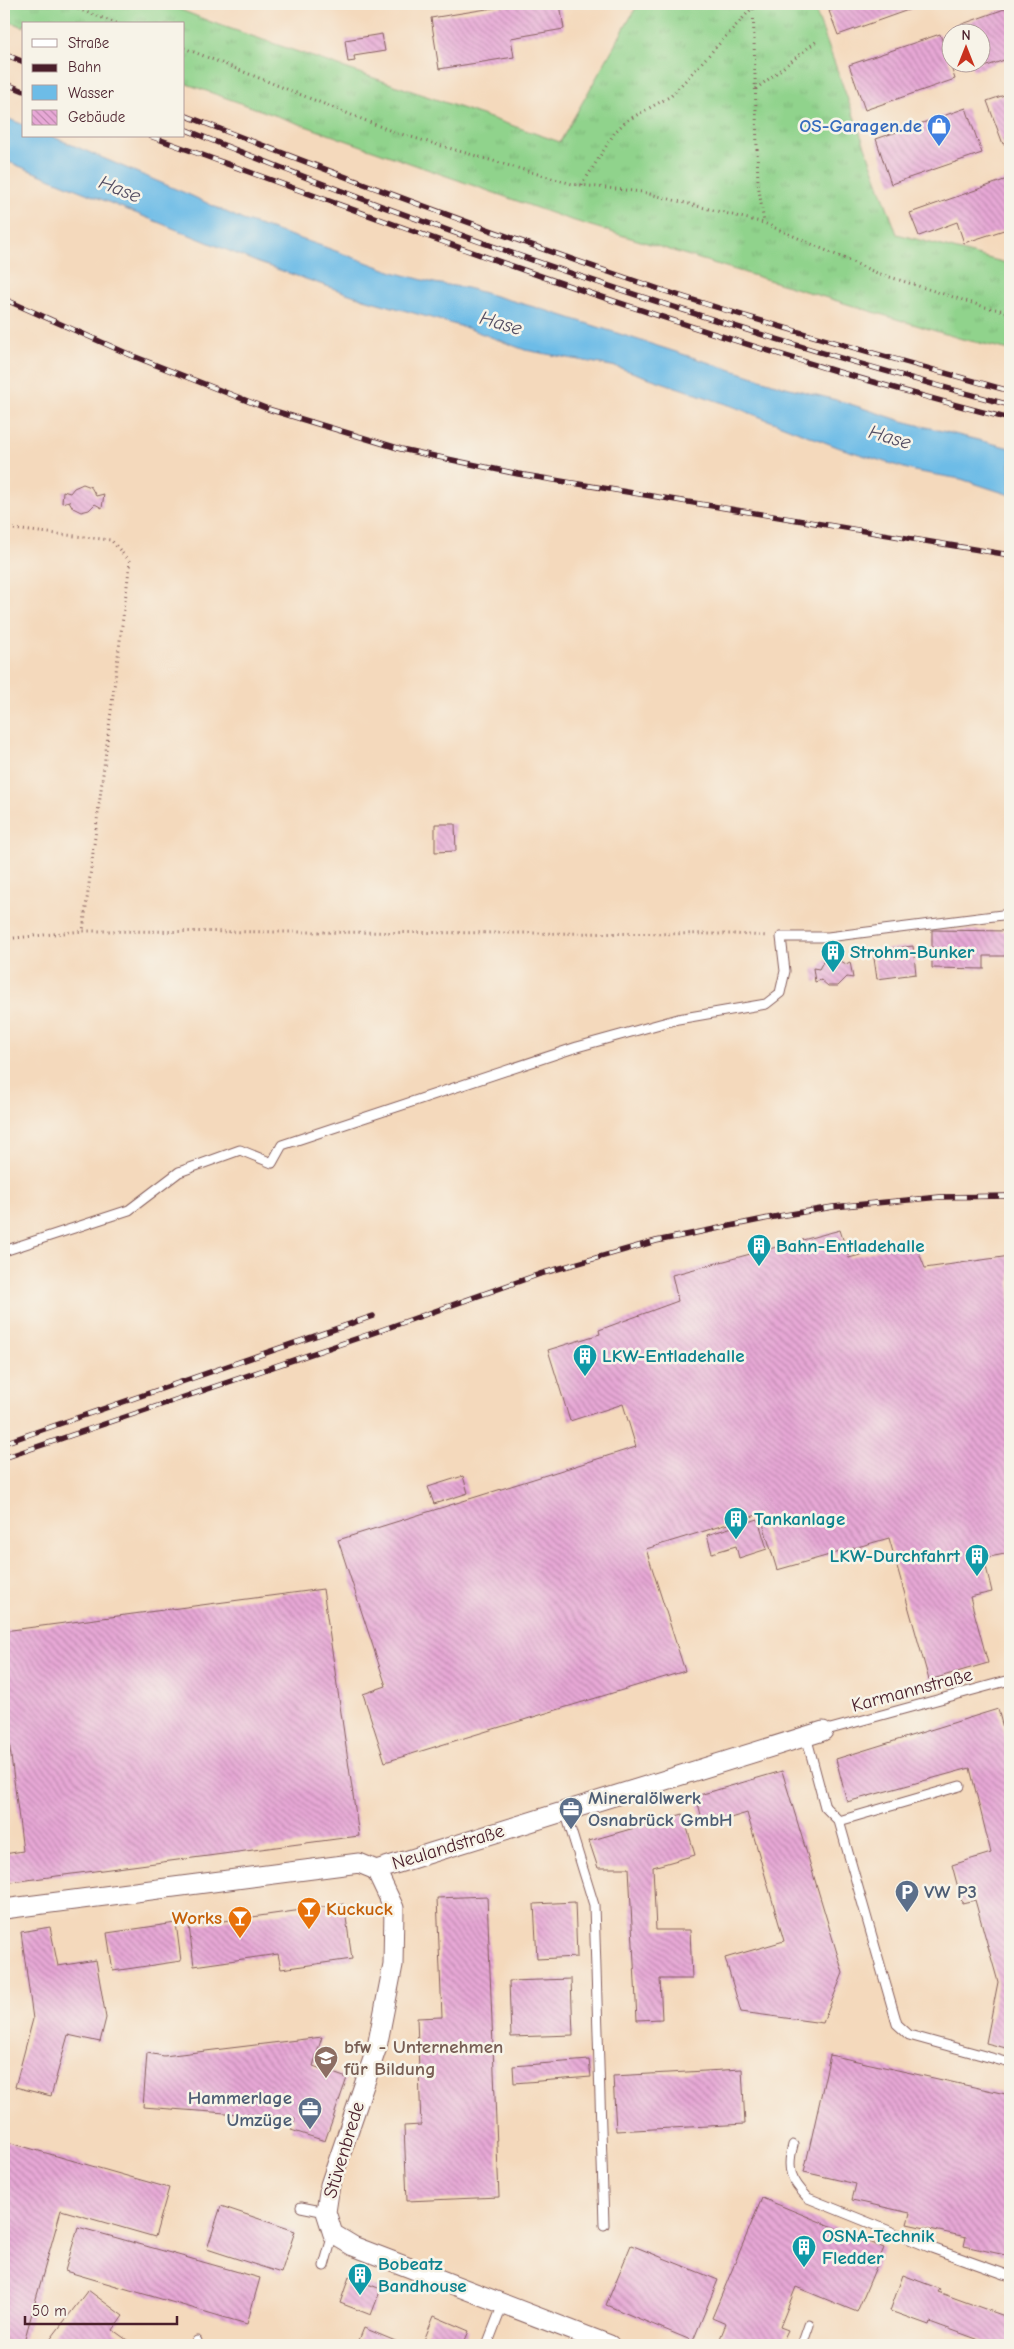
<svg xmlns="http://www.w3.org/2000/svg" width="1014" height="2349" font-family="'Comic Neue',sans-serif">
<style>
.grass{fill:url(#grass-tufts);stroke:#6d795c}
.water{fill:#6dbce7;stroke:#5c6e89}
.building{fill:url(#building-back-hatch)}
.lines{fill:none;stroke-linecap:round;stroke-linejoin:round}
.lane-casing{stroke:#86605e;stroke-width:11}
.street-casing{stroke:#86605e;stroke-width:21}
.path{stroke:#86605e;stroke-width:3;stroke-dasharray:1 4;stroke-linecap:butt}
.lane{stroke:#fff;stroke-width:9}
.street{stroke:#fff;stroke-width:19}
.rail-casing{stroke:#4a1f2b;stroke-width:5.5}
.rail{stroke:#f7f3e8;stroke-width:4;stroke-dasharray:11;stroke-linecap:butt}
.labels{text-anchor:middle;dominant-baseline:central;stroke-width:5;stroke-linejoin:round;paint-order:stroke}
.shop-label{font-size:19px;font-weight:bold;fill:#366cbe;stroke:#f7f3e8;text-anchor:end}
.culture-label{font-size:19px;font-weight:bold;fill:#0d838f;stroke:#f7f3e8;text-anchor:start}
.street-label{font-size:19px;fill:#4a1f2b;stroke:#f7f3e8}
.service-label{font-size:19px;font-weight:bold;fill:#4e5e75;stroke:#f7f3e8;text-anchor:start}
.food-label{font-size:19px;font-weight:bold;fill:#c56008;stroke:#f7f3e8;text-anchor:start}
.education-label{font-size:19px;font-weight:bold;fill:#785e54;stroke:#f7f3e8;text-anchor:start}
.water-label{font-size:20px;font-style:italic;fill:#544e63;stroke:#f7f3e8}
</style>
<defs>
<pattern id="grass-tufts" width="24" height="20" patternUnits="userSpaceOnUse" patternTransform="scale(1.25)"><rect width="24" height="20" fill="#90d38c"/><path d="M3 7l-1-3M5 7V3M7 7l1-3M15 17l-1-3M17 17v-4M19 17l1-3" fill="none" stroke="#7eb579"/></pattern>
<pattern id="building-back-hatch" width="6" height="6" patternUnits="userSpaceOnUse" patternTransform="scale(1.25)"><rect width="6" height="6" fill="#e7a8d6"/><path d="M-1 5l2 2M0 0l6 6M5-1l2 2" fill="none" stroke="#bd88ae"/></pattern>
</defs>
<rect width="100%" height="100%" fill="#f7f3e8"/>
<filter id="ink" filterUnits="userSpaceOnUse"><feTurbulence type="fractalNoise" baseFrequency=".02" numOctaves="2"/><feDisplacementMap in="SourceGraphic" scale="10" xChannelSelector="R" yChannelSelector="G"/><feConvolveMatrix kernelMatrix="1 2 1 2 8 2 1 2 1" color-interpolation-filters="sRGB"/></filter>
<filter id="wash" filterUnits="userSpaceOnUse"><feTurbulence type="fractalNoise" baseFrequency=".0096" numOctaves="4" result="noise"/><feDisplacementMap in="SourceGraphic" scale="20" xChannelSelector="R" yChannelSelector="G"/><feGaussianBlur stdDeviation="1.12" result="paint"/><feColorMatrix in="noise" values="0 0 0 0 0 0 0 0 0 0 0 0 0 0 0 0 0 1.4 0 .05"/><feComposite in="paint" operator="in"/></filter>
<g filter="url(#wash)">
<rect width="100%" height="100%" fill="#f4d9bc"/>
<!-- grass -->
<path class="grass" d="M4,4H166L211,22L560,142L638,4H813L897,234L1010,264V350L962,339L565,218L184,83V24H24V27L4,20Z"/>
<!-- water -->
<path class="water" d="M4,117L24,125V136H51L192,196L243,220L322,246L393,272L434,283L467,288L548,311L782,386L844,402L902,421L1010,448V495L961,479L914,471L840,448L732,406L617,367L525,350L467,328L364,299L259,263L4,160Z"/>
<g id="blocks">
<!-- building -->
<path class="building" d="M518,4H560L564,29L511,38L514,57L439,69L431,18Z
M850,4H925L838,35L829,11Z
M1010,7V58L973,71L970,62H982V32H960L957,26Z
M382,34L385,51L354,56L355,61L348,62L345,40Z
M940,34L955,79L865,110L849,65Z
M1010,93V141L1003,144L987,101Z
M966,108L982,153L891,184L876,139Z
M1010,178V228L964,243L957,222L919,236L910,213Z
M83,484L91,487L96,496L104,494L102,508L95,504L89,510L81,512L73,508L69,501L62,503L63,491L70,493L74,488Z
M435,824H455L456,851L435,852Z
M932,930L1010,931V956H984V969L932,968Z
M913,946L916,974L877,979L873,951Z
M834,957L846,964L850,962L853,978L847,977L838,986H828L821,980L815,982L813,968L819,969L824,960Z
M840,1230L849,1258L914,1240L925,1268L1010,1256V1553L984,1558L992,1592L970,1597L988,1663L929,1680L889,1538L777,1570L760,1514L646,1549L685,1671L385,1762L363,1694L386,1686L338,1540L636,1447L623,1404L570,1421L548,1350L600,1334L599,1330L678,1301L672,1275Z
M463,1476L468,1493L434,1504L428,1487Z
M758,1519L767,1549L739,1558L736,1546L712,1553L707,1535Z
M323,1589L359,1836L4,1883V1854L23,1851L4,1701V1631Z
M998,1709L1010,1755V2049L986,2043L998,1982L975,1900L962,1903L952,1865L991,1853L970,1768L847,1802L836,1759Z
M782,1771L843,1973L823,2023L741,2012L725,1958L784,1941L747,1813L704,1826L696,1796Z
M683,1814L695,1855L653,1867L656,1930H690L692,1979H660L662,2019L637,2020L629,1868H598L589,1841Z
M487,1896L499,2197L407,2201L404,2126L421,2125L417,2018L442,2017L437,1898Z
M575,1902L577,1957L537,1959L534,1904Z
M344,1904L352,1959L281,1969L278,1954L194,1966L189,1926Z
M176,1923L181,1961L113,1971L107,1933Z
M50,1927L58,1966L96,1960L106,2018L100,2042L68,2035L51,2096L15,2087L33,2019L21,1932Z
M571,1979L573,2035L511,2037L509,1981Z
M322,2037L313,2066L347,2078L325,2141L291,2130L295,2118L143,2107L147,2053L164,2056Z
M830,2055L1010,2095V2256L964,2246L966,2237L907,2224L910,2213L852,2200L856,2184L804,2172Z
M589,2060L591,2077L514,2083L513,2066Z
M742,2069L745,2124L616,2131L613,2076Z
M4,2141L169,2188L155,2237L61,2210L23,2345L4,2340Z
M762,2198L884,2248L857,2312L796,2287L780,2327L788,2330L781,2345H728L719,2341L726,2324L712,2318Z
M221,2206L295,2231L281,2273L207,2249Z
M78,2227L260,2278L247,2324L65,2271Z
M631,2245L718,2280L693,2341L606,2305Z
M903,2275L940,2289L938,2292L1010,2318V2345H993L930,2322L929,2325L890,2311Z
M349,2277L381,2289L371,2315L340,2303Z
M88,2290L123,2316L113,2330L134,2345H46Z
M434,2316L469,2331L463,2345H422Z
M364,2328L405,2345H357Z"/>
</g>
</g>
<g filter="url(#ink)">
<use href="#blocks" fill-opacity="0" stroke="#86605e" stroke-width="1"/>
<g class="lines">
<defs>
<path id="lane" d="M4,1251L129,1210L179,1172L240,1150L272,1163L282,1145L577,1047L678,1019L766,1004L780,993L785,971L781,937H828L1010,914
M823,1731L1010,1680
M806,1736L825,1807L839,1821L960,1786
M565,1811L594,1905L604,2225
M839,1821L897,2024L909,2035L1010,2063
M793,2145C786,2170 791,2180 808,2198L929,2247L1010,2276
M301,2207L326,2212
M324,2266L333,2234
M194,2345L197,2341
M487,2345L503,2304
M802,2345L809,2325"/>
<path id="street" d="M376,1870L394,1908L393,1965L377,2047L330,2185L326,2212L333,2234L353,2246L610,2345
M4,1909L359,1863L376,1870L823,1731"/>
</defs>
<!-- lane casing -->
<use href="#lane" class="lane-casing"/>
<!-- street casing -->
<use href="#street" class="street-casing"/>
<!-- path -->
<path class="path" d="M64,4L119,24
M753,4L758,183L764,223
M184,48L394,132L572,184L642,192L764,223L877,273L985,307L1010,312
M756,89L818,40
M582,185L615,132L626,121L671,96L754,6
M4,528L111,540L130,562L83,931
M4,939L83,931L733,934L768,936"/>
<!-- lane -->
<use href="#lane" class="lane"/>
<!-- street -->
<use href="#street" class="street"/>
<defs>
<path id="rail" d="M4,54L24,62
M4,83L24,91
M184,115C343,177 503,237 665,291C779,328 895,359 1010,391
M184,129C453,239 729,331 1010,405
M150,136C434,239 717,345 1010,419
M4,299L133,356L268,409L401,449L518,474L1010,555
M4,1443L373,1316
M4,1458L373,1333L540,1274L656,1241L779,1216L833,1207L940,1197L1010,1196"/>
</defs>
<!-- rail casing -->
<use href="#rail" class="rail-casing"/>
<!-- rail -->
<use href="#rail" class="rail"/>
</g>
</g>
<!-- icons -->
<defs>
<symbol id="shop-pin" viewBox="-11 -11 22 30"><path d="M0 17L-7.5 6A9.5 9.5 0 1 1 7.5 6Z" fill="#3f7fe0" stroke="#f7f3e8"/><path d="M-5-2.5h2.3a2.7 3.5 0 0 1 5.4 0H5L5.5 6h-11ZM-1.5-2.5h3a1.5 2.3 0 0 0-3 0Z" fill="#fff"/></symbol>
<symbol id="building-pin" viewBox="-11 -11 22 30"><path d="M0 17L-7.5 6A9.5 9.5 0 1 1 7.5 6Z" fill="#0f9aa8" stroke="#f7f3e8"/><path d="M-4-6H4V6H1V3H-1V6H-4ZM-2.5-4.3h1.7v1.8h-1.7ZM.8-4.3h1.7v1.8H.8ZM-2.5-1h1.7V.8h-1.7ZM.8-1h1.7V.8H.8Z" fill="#fff"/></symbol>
<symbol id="office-pin" viewBox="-11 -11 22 30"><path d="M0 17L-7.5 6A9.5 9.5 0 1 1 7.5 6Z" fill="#5c6f8a" stroke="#f7f3e8"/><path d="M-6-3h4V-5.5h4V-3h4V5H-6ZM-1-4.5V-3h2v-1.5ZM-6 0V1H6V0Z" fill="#fff"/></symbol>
<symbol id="parking-pin" viewBox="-11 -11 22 30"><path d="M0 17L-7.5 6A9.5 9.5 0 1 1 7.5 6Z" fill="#5c6f8a" stroke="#f7f3e8"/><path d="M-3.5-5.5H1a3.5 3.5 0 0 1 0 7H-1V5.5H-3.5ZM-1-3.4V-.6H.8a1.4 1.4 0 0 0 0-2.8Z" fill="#fff"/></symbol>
<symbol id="bar-pin" viewBox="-11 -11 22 30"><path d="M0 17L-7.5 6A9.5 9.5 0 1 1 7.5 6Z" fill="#e8710a" stroke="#f7f3e8"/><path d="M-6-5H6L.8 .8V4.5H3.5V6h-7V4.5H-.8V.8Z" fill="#fff"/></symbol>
<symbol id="school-pin" viewBox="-11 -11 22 30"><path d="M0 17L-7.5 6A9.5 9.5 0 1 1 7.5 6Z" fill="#8d6e63" stroke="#f7f3e8"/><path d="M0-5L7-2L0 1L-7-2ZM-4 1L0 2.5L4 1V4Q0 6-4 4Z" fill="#fff"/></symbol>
</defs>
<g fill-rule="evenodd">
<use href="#shop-pin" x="925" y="112" width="28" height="38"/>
<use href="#building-pin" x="819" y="938" width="28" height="38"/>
<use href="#building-pin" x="745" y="1232" width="28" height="38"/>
<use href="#building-pin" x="571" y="1342" width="28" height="38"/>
<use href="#building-pin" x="722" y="1505" width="28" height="38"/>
<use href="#building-pin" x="963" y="1542" width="28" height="38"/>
<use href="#office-pin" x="557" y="1795" width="28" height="38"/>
<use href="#parking-pin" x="893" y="1878" width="28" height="38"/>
<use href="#bar-pin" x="295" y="1895" width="28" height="38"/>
<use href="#bar-pin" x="226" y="1904" width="28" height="38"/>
<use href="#school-pin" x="312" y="2044" width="28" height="38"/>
<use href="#office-pin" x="296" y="2095" width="28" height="38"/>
<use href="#building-pin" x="790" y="2233" width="28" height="38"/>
<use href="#building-pin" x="346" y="2261" width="28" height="38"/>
</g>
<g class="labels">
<!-- shop labels -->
<g class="shop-label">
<text x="922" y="126">OS-Garagen.de</text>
</g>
<!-- culture labels -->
<g class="culture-label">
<text x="850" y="952">Strohm-Bunker</text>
<text x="776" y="1246">Bahn-Entladehalle</text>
<text x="602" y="1356">LKW-Entladehalle</text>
<text x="754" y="1519">Tankanlage</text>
<text x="960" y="1556" text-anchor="end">LKW-Durchfahrt</text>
<text x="822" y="2236">OSNA-Technik<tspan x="822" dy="22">Fledder</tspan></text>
<text x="378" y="2264">Bobeatz<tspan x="378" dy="22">Bandhouse</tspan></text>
</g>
<!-- street labels -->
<g class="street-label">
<text transform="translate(912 1690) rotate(-15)">Karmannstraße</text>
<text transform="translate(448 1847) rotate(-17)">Neulandstraße</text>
<text transform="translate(344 2150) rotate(-73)">Stüvenbrede</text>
</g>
<!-- service labels -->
<g class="service-label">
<text x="588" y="1798">Mineralölwerk<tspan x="588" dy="22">Osnabrück GmbH</tspan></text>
<text x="924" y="1892">VW P3</text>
<text x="292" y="2098" text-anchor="end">Hammerlage<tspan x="292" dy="22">Umzüge</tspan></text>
</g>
<!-- food labels -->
<g class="food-label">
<text x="326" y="1909">Kuckuck</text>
<text x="222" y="1918" text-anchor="end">Works</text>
</g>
<!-- education labels -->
<g class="education-label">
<text x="344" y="2047">bfw - Unternehmen<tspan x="344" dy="22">für Bildung</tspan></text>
</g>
<!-- water labels -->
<g class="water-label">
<text transform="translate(120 189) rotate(22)">Hase</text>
<text transform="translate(501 323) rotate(16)">Hase</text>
<text transform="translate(890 437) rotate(16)">Hase</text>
</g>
</g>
<!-- margin -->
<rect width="1014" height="2349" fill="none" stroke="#f7f3e8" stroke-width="20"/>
<!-- legend -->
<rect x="22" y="22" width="162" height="115" fill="#f7f3e8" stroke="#b29e9c"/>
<rect x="32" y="39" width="25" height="8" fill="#ffffff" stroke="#b29e9c"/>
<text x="68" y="48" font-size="15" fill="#4a1f2b">Straße</text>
<rect x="32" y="64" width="25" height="8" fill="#4a1f2b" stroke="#b29e9c"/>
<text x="68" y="72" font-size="15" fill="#4a1f2b">Bahn</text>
<rect x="32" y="85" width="25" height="15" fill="#6dbce7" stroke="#b29e9c"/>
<text x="68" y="98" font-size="15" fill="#4a1f2b">Wasser</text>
<rect x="32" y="110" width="25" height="15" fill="url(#building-back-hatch)" stroke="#b29e9c"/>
<text x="68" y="122" font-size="15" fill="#4a1f2b">Gebäude</text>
<!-- north arrow -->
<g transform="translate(966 48)"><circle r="24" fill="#f7f3e8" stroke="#b29e9c"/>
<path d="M0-4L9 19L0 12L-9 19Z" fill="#c8321e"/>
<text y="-8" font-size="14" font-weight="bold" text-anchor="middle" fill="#4a1f2b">N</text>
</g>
<!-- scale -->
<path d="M25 2316v8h152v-8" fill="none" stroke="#4a1f2b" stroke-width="2.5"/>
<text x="32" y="2316" font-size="15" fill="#4a1f2b" stroke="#f7f3e8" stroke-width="4" paint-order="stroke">50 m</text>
</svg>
